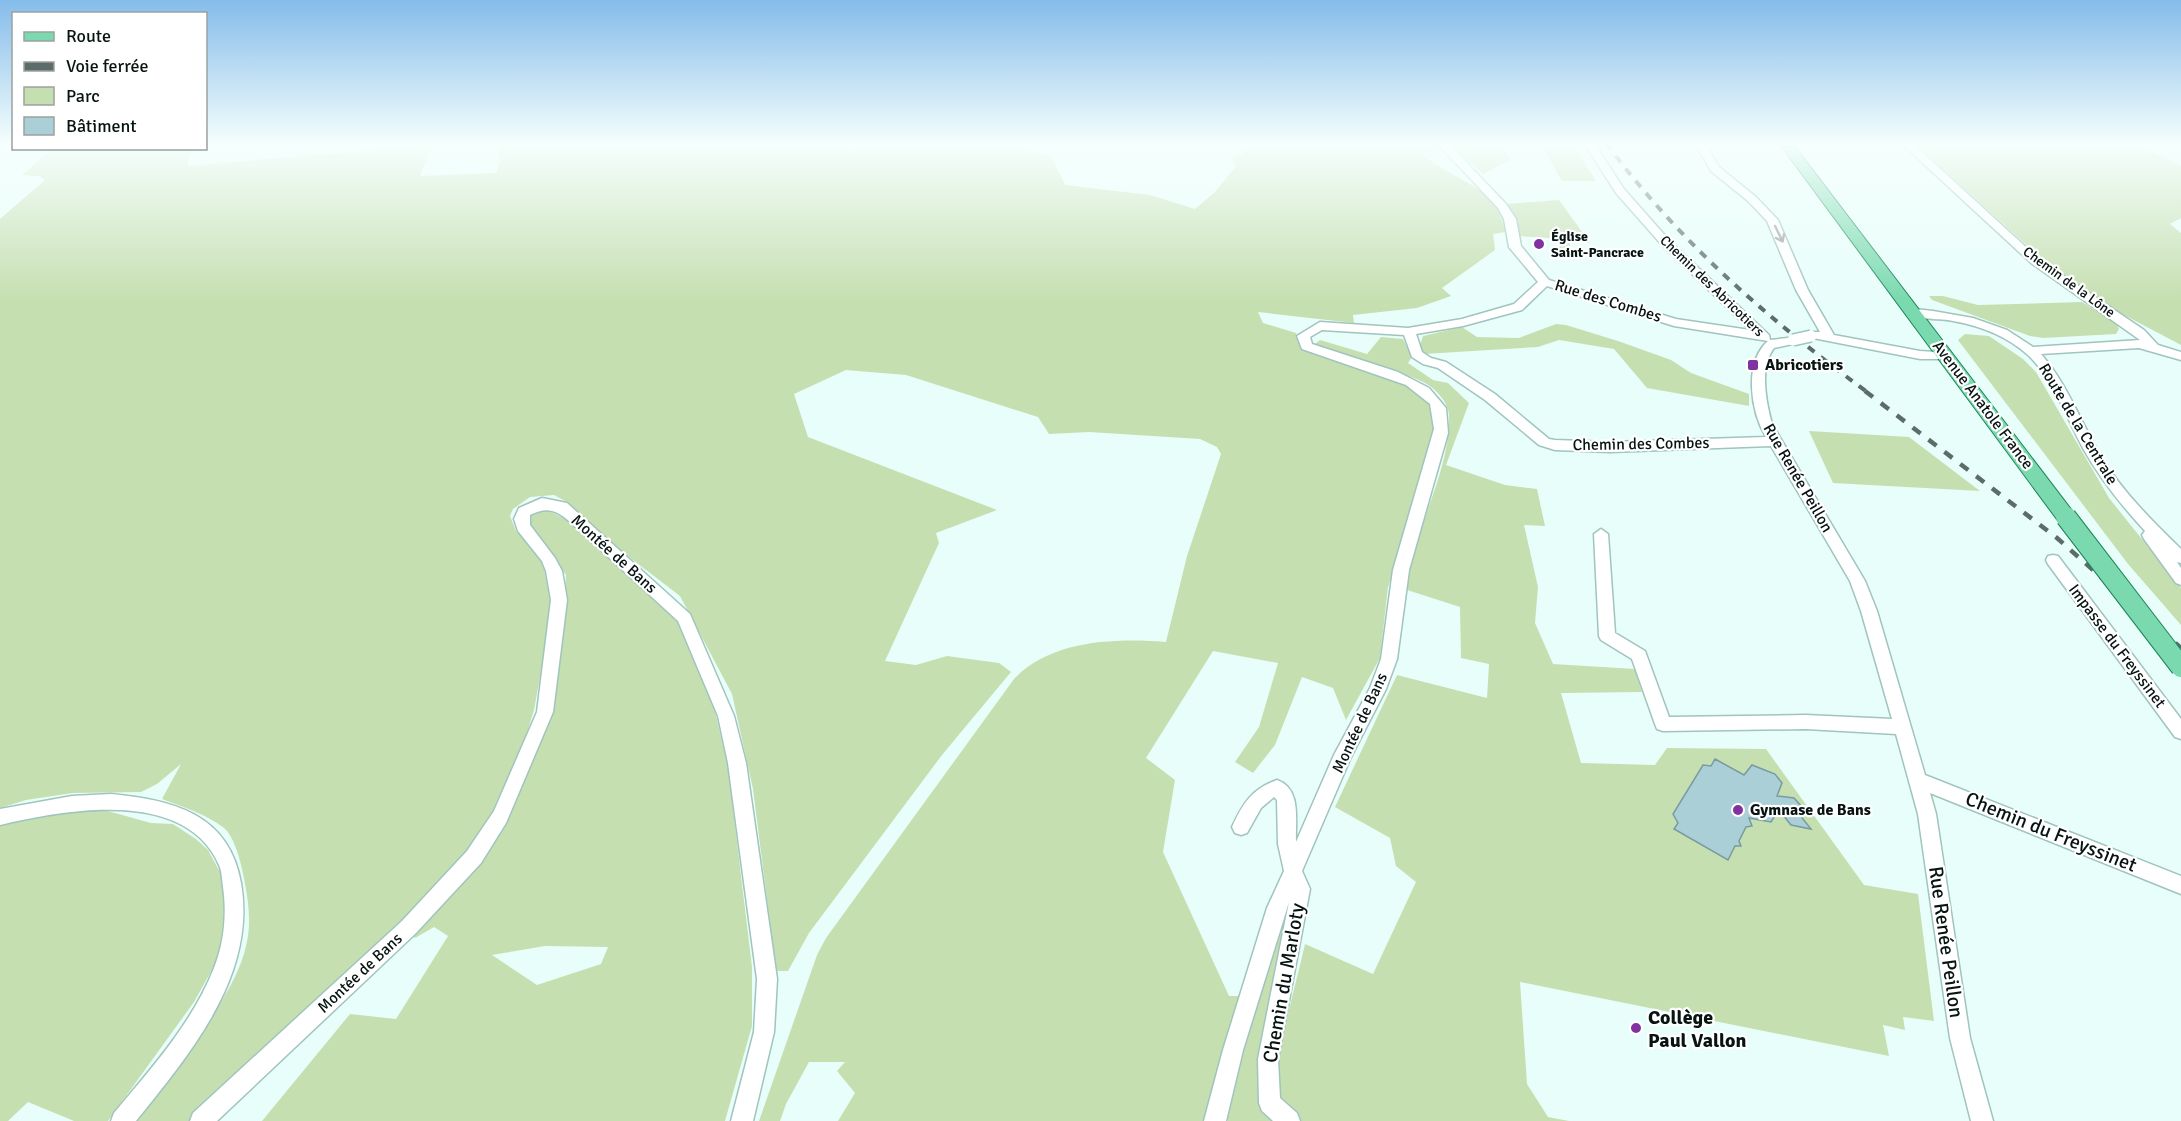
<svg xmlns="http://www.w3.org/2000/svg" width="2181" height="1121" font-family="Signika,sans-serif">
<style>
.green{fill:#c6dfb1;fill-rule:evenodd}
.building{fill:#abcfd6;stroke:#779ba1;stroke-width:1.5}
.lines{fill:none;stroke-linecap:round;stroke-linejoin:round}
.minor-casing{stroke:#a0c4be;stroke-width:3}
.major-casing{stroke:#198456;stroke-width:2}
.minor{fill:#fff;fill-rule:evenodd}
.major{fill:#7ad9af;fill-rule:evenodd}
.rail-far1{stroke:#5c6c69;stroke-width:4;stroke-dasharray:8 8;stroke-linecap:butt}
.rail{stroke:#5c6c69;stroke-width:4.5;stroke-dasharray:10 10;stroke-linecap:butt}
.minor-bridge-casing{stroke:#a0c4be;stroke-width:14;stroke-linecap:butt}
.major-bridge-casing{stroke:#198456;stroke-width:22;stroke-linecap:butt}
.minor-bridge{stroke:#fff;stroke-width:11}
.major-bridge{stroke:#7ad9af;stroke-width:20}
.oneway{stroke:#9ca1a0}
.poi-dot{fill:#8231a1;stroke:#fff;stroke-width:2}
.labels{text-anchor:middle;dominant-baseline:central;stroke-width:4.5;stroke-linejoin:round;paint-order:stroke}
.far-poi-label{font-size:14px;font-weight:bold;fill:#071412;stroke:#fff;text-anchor:start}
.far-street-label{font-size:14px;fill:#071412;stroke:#fff}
.street-label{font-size:16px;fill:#071412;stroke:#fff}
.poi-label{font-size:16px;font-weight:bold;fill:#071412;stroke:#fff;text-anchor:start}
.near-street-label{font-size:20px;fill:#071412;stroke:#fff}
.near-poi-label{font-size:20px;font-weight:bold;fill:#071412;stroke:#fff;text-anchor:start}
</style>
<rect width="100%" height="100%" fill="#e8fefa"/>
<!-- green -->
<path class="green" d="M388,143H433L420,176L496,173L500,162L498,143H834L853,151L896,143L1012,146L1052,157L1065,185L1150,195L1195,209L1215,192L1236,166L1232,157L1242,155L1250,146L1439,143L1445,148L1422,154C1452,181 1498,184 1505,232L1493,234L1495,250L1442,288L1451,296L1417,308L1353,315L1354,323L1258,312L1263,323L1296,333L1300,345L1324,358L1394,378L1417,389L1433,407L1437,423L1423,484L1388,587L1380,658L1346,720L1333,688L1302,677L1275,745L1253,773L1235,762L1259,727L1278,663L1213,651L1146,758L1175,780L1163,852L1229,996H1240L1207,1121H838L855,1093L837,1071L845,1062H809L786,1104L780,1121H759L817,955L826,938L1014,679C1051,640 1115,638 1166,642L1187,556L1221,454L1217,447L1200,439L1089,432L1049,434L1038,417L906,375L846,370L794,394L808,437L997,510L936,533L939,543L885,661L916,665L947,656L999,663L1011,672L942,755L809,933L788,971H776L753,789L732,694L680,596L612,544L567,502L554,495L530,497L513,509L510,516L516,531L542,557L552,611L534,710L526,736L489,819L466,855L416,909L191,1121H132C166,1079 235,998 246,946C252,923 248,897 243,874C241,862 234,836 224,828C206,814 183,807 162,799L181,764L157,784L141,792L73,793L26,800L0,808V219L45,180L39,176L22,175L52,149H193L188,158V166L385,149Z
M1449,143H1501L1510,160L1483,174Z
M1914,143H2132L2181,165V218L2170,224L2181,233V345L2107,306L2054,270Z
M1576,147V148L1596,181H1562L1543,148Z
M1559,200L1590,243L1570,242V250L1559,248V242H1551L1550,238L1516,236L1514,214L1505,204Z
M1929,296H1943L1978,305L2082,302L2116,323L2119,329L2116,334L2043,338L2030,336L1932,300Z
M1556,324L1566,325L1618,341L1671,360L1691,373L1749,394V406L1647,388L1614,349L1559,340L1538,347L1424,354L1419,348L1423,336L1462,327L1477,337L1519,338Z
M1965,334L1989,336L2023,359L2036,372L2109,498L2181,588V625L2128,564L1958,340Z
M1381,337L1403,339L1412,357L1408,363L1433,380L1448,383L1469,403L1446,465L1505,485L1537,489L1545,526L1524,525L1538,587L1535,623L1553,664L1635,669L1642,692L1561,693L1581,763L1655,765L1667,748L1766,749L1864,885L1918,894L1934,1021L1903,1017L1905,1030L1883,1025L1889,1056L1520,982L1527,1084L1548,1117L1569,1121H1297C1290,1112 1279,1102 1277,1090C1272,1067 1299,973 1305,944L1373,974L1416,882L1396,866L1390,838L1335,807L1397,675L1487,698L1489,664L1461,658L1460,607L1407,590C1411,531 1450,477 1449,416C1449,404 1439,393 1430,386C1402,366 1332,367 1315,344L1320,340L1367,354Z
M1809,431L1909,437L1980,491L1833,483Z
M546,509L568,521L681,625L694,651L715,711L728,767L752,967V1026L725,1121H262L350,1014L396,1019L448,936L434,927L415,938L411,934L491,846L544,735L552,704L563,635L566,575L530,524V515ZM545,946L608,947L601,964L537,985L492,955Z
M78,810H104L151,823L173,824L196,839L208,850L221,874L226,904L225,939L218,959L194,1002L108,1121H74L28,1102L8,1121H0V826L48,814Z
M1278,930H1286L1259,1082L1266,1110L1278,1121H1228V1108Z"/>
<!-- building -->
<path class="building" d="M1715,759L1744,775L1752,765L1775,774L1782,783L1777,796L1794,798L1802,807L1799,814L1811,829L1791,825L1779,810L1771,822L1749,818L1752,826L1746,827L1739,841L1741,846H1735L1728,860L1674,829L1678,823L1673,814L1703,765L1711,766Z"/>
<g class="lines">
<defs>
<path id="minor" d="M1437,143H1448L1506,204L1516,219L1521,246L1549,280L1676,319L1750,330L1661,244L1616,193L1584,143H1594L1624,189L1669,240L1769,335L1770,340L1797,337V343L1774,348C1759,367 1766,402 1772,424L1865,581L1877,611L1925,775L2181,876V894L1930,793L1936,814L1970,1038L1993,1121H1971L1950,1038L1918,814L1896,734L1806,729L1663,731L1657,729L1655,724L1632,659L1601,640L1599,636L1594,534L1601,529L1608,534L1615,633L1645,651L1669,717L1806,715L1892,719L1861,611L1850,581L1771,446L1610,452L1555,450L1539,445L1485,400L1438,368L1423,364L1412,357L1404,335L1322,330L1310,337L1312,344L1398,372L1429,388L1446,408L1448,433L1409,570L1397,659L1386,689L1351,757L1302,871L1310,889L1278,1059L1280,1098L1297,1113L1300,1121H1273L1262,1111L1259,1103L1258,1059L1289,902L1243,1050L1226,1121H1204L1223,1050L1267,908L1284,871L1278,844L1277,800L1274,797L1261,808L1247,833L1241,835L1235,833L1232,827C1243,803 1252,789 1277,780C1302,789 1295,820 1296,842L1334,755L1370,688L1381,659L1393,570L1434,429L1430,404L1406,385L1302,349L1297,336L1320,322L1408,328L1462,319L1514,304L1538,282L1509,247L1504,219L1498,208ZM1547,286L1674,326L1768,341C1743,363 1751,412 1766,437L1610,442L1555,440L1549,439L1495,394L1446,362L1431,358L1422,352L1416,334L1463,326L1522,310Z
M1695,143H1705L1719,167L1756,197L1778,220L1808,290L1834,335L1920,351L1950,353V359H1920L1813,338V332H1820L1796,290L1767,221L1748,201L1711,171Z
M1901,143H1912L2039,259L2144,330L2158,345L2181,352V360L2139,348L2041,354C2068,385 2081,423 2102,458C2123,492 2152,521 2181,549V563L2177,562L2181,568V585L2176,583L2144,539L2142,535L2145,531C2122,506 2101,480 2084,450C2067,419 2054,380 2028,355C2007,336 1981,326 1953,321C1941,318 1918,321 1909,313L1915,309L1933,311L1973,318L2007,330L2033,347L2140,340L2031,263Z
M542,498L567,503L690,614L734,716L746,763L777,979L774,1032L753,1121H731L754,1032L757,979L728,763L718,716L678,621L569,521C555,509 546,507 530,515V525L555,558L562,571L567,600L553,712L506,823L481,863L416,933L217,1121H190L193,1113L402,921L467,851L494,811L537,712L551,600L546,571L542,561L518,531L514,519L519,508Z
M2053,555L2058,556L2181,719V739L2175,737L2048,564L2046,560L2048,556Z
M111,794C172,800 229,813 241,883C257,975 190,1054 136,1121H111L114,1113C151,1069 193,1022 214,968C224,943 227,914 223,887C222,880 222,871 219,865C185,787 64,810 0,825V809L72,796Z"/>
<path id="major" d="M1779,143H1792L2073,512L2075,517L2073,522H2059Z"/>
</defs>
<!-- minor casing -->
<use href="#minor" class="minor-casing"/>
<!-- major casing -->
<use href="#major" class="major-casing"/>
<!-- minor -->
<use href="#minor" class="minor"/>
<!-- major -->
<use href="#major" class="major"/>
<!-- rail-far1 -->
<path class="rail-far1" d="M1606,143C1682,245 1766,317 1867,392"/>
<!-- rail -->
<path class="rail" d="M1865,391L2057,538L2181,648"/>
<defs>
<path id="minor-bridge" d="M1793,340L1811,336"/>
<path id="major-bridge" d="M2066,517L2181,667"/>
</defs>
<!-- minor-bridge casing -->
<use href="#minor-bridge" class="minor-bridge-casing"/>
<!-- major-bridge casing -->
<use href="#major-bridge" class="major-bridge-casing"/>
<!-- minor-bridge -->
<use href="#minor-bridge" class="minor-bridge"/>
<!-- major-bridge -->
<use href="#major-bridge" class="major-bridge"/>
</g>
<!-- one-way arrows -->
<defs><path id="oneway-shaft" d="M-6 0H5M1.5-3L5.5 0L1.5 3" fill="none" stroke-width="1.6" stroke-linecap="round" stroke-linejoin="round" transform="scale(1.5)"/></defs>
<use class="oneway" href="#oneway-shaft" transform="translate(1779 234) rotate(64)"/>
<!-- sky -->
<linearGradient id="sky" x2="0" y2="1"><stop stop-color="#85bcea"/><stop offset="0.48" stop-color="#f5fffd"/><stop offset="1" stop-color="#f5fffd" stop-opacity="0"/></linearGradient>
<rect width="2181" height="300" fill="url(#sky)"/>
<!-- markers -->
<g class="poi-dot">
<circle cx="1539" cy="244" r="6"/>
<rect x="1747" y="359" width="12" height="12" rx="3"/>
<circle cx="1738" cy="810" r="6"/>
<circle cx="1636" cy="1028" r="6"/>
</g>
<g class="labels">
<!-- far-poi labels -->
<g class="far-poi-label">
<text x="1551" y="236">Église<tspan x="1551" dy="16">Saint-Pancrace</tspan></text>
</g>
<!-- far-street labels -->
<g class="far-street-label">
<text transform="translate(2069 282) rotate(36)">Chemin de la Lône</text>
<text transform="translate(1712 286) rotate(44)">Chemin des Abricotiers</text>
</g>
<!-- street labels -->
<g class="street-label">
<text transform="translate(1608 301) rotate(17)">Rue des Combes</text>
<text transform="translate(1983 405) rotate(53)">Avenue Anatole France</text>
<text transform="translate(2078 424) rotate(59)">Route de la Centrale</text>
<text transform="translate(1641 444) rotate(-1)">Chemin des Combes</text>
<text transform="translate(1798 478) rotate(60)">Rue Renée Peillon</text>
<text transform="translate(614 554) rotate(42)">Montée de Bans</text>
<text transform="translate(2117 646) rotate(53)">Impasse du Freyssinet</text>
<text transform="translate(1360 723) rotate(-65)">Montée de Bans</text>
<text transform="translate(360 973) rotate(-43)">Montée de Bans</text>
</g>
<!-- poi labels -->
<g class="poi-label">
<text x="1765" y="365">Abricotiers</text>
<text x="1750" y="810">Gymnase de Bans</text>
</g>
<!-- near-street labels -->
<g class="near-street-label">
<text transform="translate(2051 832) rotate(22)">Chemin du Freyssinet</text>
<text transform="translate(1946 942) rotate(82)">Rue Renée Peillon</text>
<text transform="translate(1284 983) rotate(-80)">Chemin du Marloty</text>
</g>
<!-- near-poi labels -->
<g class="near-poi-label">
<text x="1648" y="1017">Collège<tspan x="1648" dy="23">Paul Vallon</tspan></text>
</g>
</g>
<!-- legend -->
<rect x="12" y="12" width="195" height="138" fill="#ffffff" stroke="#9ca1a0" stroke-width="1.5"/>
<rect x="24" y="32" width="30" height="9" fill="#7ad9af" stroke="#9ca1a0" stroke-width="1.5"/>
<text x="66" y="42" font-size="18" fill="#071412">Route</text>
<rect x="24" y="62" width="30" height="9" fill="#5c6c69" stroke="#9ca1a0" stroke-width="1.5"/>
<text x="66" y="72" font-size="18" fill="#071412">Voie ferrée</text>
<rect x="24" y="87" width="30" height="18" fill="#c6dfb1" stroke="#9ca1a0" stroke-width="1.5"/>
<text x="66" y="102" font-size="18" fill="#071412">Parc</text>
<rect x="24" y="117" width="30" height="18" fill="#abcfd6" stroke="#9ca1a0" stroke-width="1.5"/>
<text x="66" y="132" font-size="18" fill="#071412">Bâtiment</text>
</svg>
